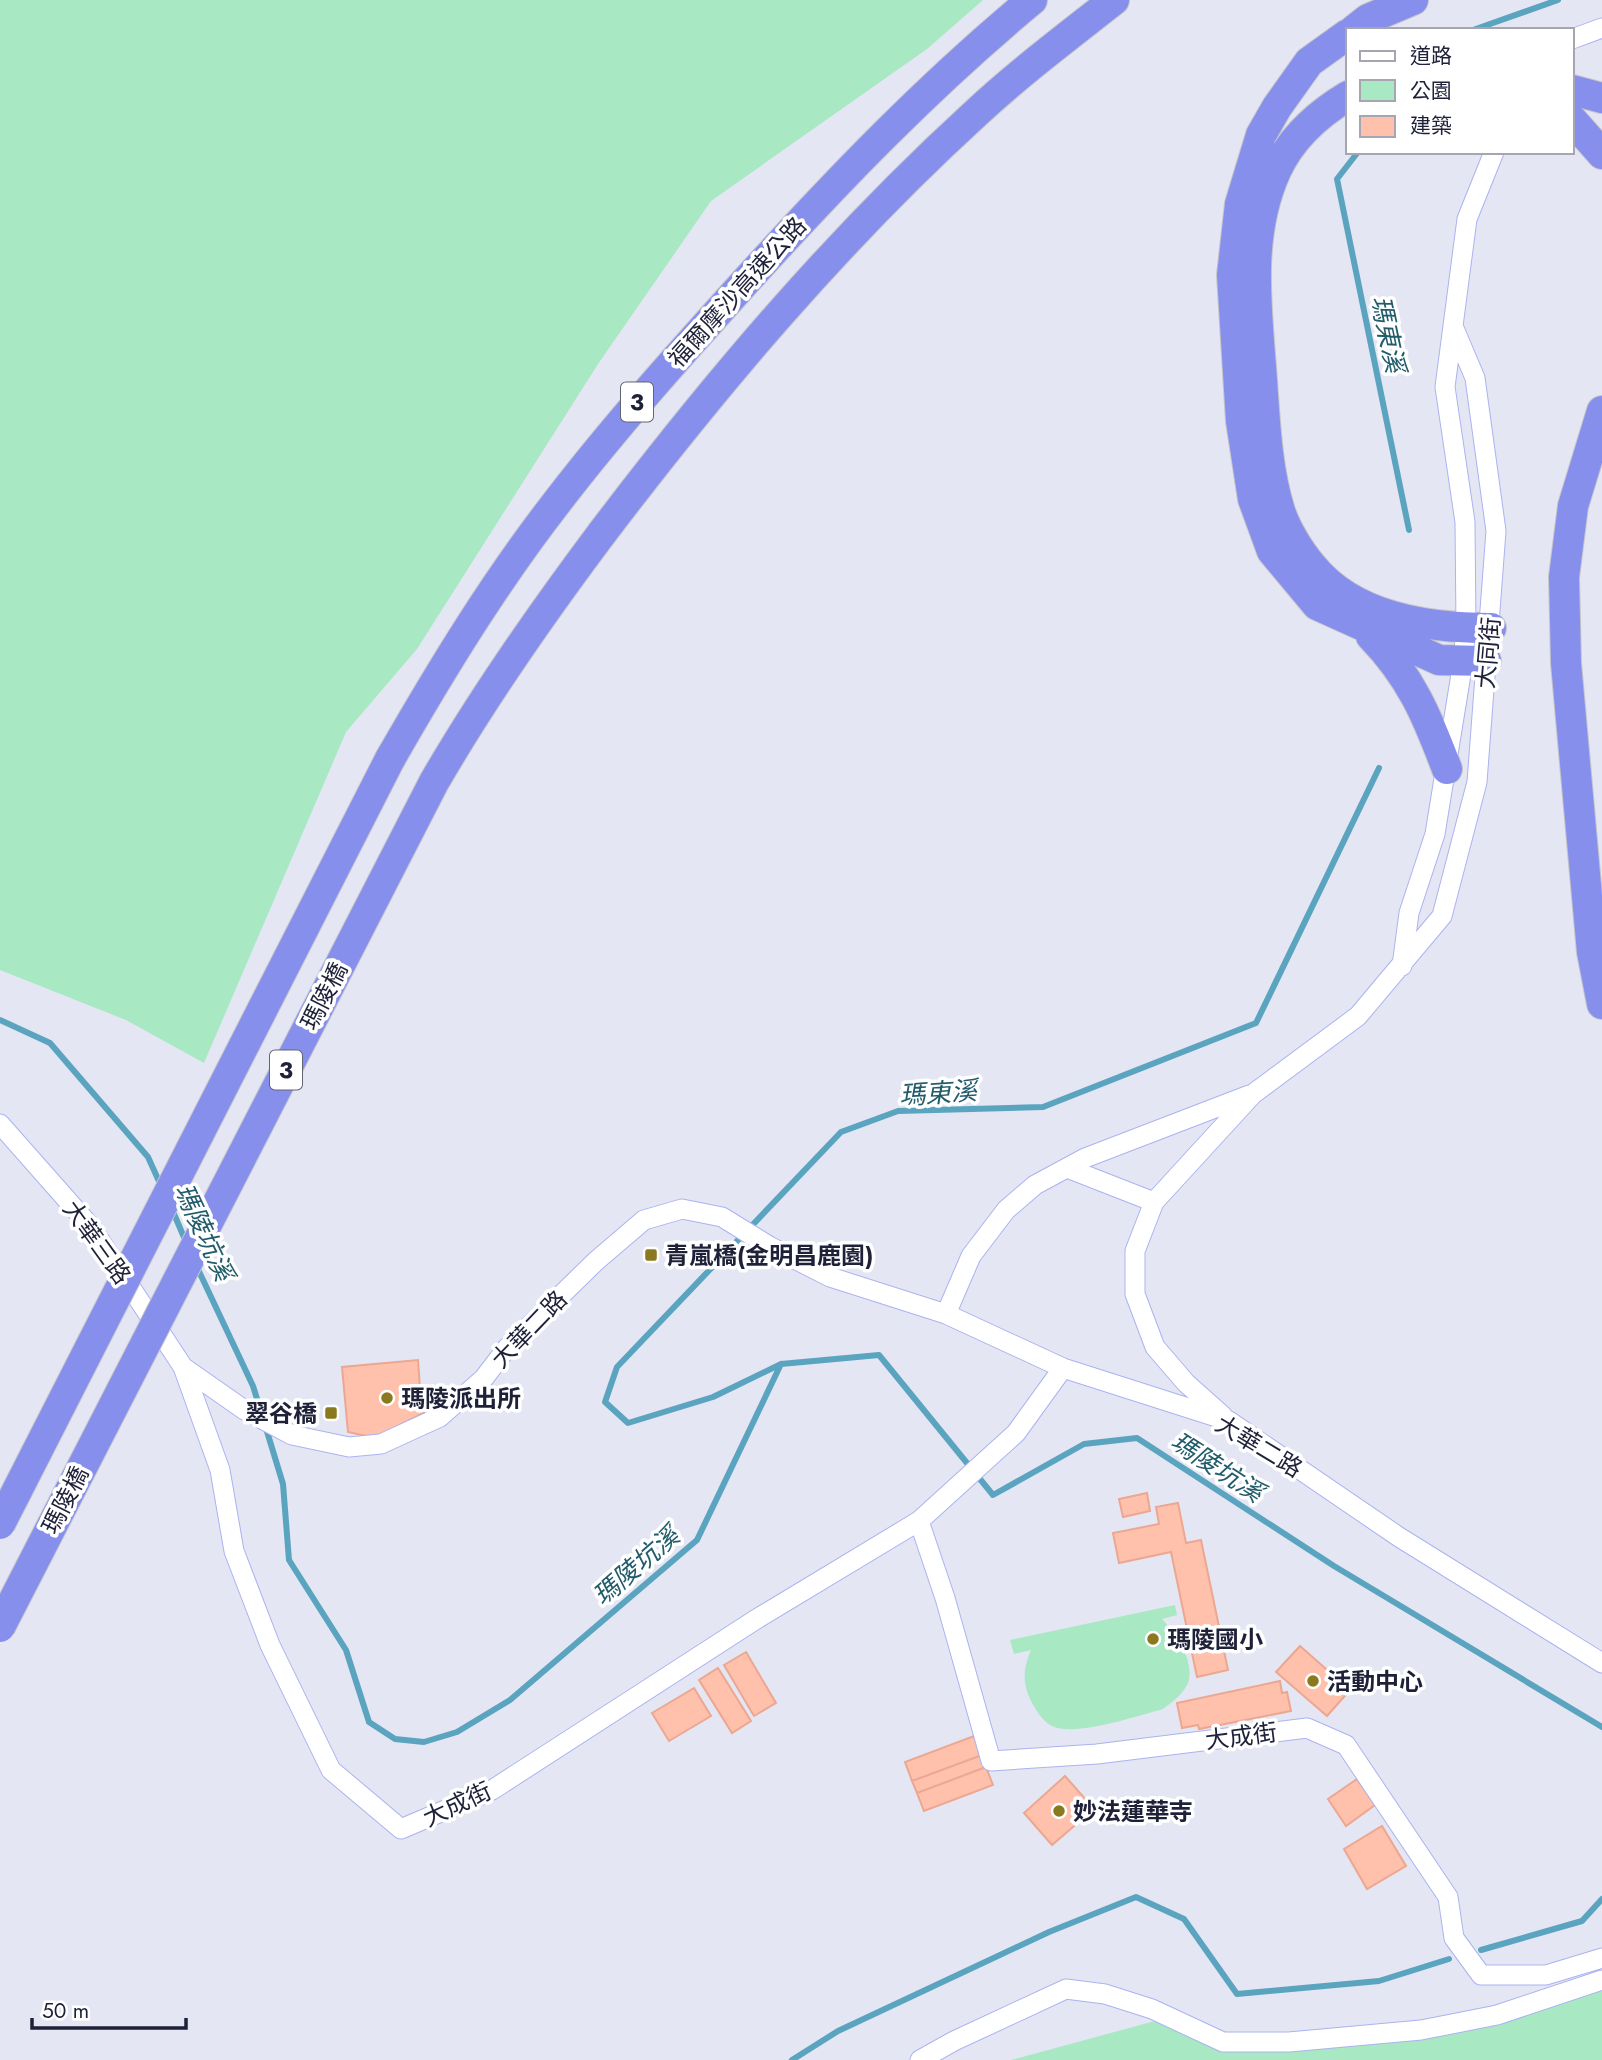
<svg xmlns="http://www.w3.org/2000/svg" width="1602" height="2060" font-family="Jost,'Noto Sans TC',sans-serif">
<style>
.green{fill:#a8e8c2}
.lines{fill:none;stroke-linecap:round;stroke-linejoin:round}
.stream{stroke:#5ba4bf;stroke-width:6}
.building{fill:#ffc0ac;stroke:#eca791;stroke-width:2}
.minor-casing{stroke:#abb3f0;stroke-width:21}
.highway-casing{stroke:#c5c5cc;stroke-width:32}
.minor{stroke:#fff;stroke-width:19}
.highway{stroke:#868fec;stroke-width:30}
.highway-bridge-casing{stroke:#c5c5cc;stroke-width:32;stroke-linecap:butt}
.highway-bridge{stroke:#868fec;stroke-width:30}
.poi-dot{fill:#8a791e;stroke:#fff;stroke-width:2.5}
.labels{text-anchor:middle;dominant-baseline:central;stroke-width:7;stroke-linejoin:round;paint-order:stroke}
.shield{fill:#fff;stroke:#626474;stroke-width:2}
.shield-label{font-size:23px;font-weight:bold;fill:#1f2139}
.street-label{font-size:24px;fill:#1f2139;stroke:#fff}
.poi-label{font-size:24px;font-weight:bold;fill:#1f2139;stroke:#fff;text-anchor:start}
.water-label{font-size:26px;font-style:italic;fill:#225c6b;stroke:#fff}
</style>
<rect width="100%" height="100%" fill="#e4e6f3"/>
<!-- green -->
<path class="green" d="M0,0H983L927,49L711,201L598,364L417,649L346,732L204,1063L126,1020L0,970Z
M1175,1605L1177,1615L1162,1619C1176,1634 1193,1658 1189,1680C1186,1692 1172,1702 1163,1709C1136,1716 1076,1737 1052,1726C1042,1721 1036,1710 1031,1701C1022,1683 1023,1669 1031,1650L1014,1654L1010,1640Z
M1602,1979V2060H1011L1155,2021L1223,2052H1288L1421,2040L1498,2025Z"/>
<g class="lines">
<!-- stream -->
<path class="stream" d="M1473,30L1558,0
M1358,152L1337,179L1409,530
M0,1020L50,1043L148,1157L162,1188
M171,1207L186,1242
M196,1265L253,1386L262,1415
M781,1364L713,1397L628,1423L605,1402L617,1367L841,1132L898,1111L1043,1107L1256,1023L1379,768
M265,1425L283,1484L289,1560L346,1650L369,1722L395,1739L424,1742L457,1732L510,1700L697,1540L781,1364L879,1355L993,1495L1084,1444L1137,1438L1334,1566L1602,1727
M1481,1950L1582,1921L1602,1899
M792,2060L838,2031L1049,1932L1136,1897L1184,1919L1237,1994L1379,1981L1449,1959"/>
</g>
<!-- building -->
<path class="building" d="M418,1360L420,1389L437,1406L375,1438L348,1432L342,1367Z
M1147,1493L1150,1511L1123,1517L1119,1499Z
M1178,1503L1186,1543L1201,1540L1228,1670L1197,1677L1171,1552L1119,1563L1113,1533L1159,1524L1156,1507Z
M1300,1646L1350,1690L1327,1716L1276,1672Z
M746,1652L776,1703L754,1716L724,1665Z
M718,1668L751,1721L732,1733L699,1680Z
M1280,1681L1282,1693L1287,1692L1291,1711L1199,1729L1198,1725L1182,1728L1177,1703Z
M694,1688L711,1716L669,1741L652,1713Z
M974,1736L982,1755L912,1781L905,1762Z
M982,1755L986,1767L917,1793L912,1781Z
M986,1767L993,1785L924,1811L917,1793Z
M1065,1776L1094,1809L1052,1845L1024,1813Z
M1357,1779L1375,1805L1346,1826L1328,1799Z
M1382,1826L1406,1866L1367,1889L1344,1849Z"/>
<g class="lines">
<defs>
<path id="minor" d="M1572,39L1602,28
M1402,966L1409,913L1435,834L1463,662L1466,628L1465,522L1445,387L1467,219L1494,152
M0,1124L91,1227L183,1367L220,1470L234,1551L270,1645L331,1770L401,1829L492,1790L755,1620L919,1521L945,1598L991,1761L1097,1754L1307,1728L1346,1745L1448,1897L1454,1938L1481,1975H1546L1602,1958
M1067,1168L1154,1202
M946,1314L971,1256L1006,1210L1035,1185L1085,1158L1249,1095
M183,1367L243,1409L292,1435L349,1447L381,1444L440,1417L484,1378L507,1348L596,1261L644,1220L682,1209L722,1217L769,1246L830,1277L946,1314L1063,1368L1229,1421L1399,1537L1602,1663
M1223,1416L1186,1383L1155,1347L1135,1294V1251L1154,1202L1253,1094L1358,1016L1442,916L1477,782L1496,531L1475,378L1453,326
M919,1521L1016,1433L1063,1368
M920,2060L954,2041L1066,1989L1105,1994L1152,2009L1223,2042H1289L1421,2030L1497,2015L1602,1980"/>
<path id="highway" d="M1354,30L1368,19L1413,0
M1348,34L1309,62L1277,107L1261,135L1240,204L1232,275L1241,421L1253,499L1272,551L1317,605L1439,660L1486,661
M1572,90L1602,98
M1348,96C1318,114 1291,138 1276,171C1246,237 1257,310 1262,380C1265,423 1267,470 1280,511C1286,529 1299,551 1312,566C1354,618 1428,628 1491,628
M1572,120L1602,154
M1602,411L1573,506L1564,577L1566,663L1592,952L1602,1004
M602,533C716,383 836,241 975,114C1019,73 1067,37 1114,0
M1371,636C1411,677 1427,716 1447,769
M390,759C441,670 494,583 557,502C616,425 681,353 746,281C836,182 928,86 1032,0"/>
</defs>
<!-- minor casing -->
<use href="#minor" class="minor-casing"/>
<!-- highway casing -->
<use href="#highway" class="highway-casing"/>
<!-- minor -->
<use href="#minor" class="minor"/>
<!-- highway -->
<use href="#highway" class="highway"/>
<defs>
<path id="highway-bridge" d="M0,1524L390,759
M0,1627L434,782C485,694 542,613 602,533"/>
</defs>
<!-- highway-bridge casing -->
<use href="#highway-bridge" class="highway-bridge-casing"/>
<!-- highway-bridge -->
<use href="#highway-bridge" class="highway-bridge"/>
</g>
<!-- markers -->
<g class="poi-dot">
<rect x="644" y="1248" width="14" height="14" rx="3.5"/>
<circle cx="387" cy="1398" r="7"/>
<rect x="324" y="1406" width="14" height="14" rx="3.5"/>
<circle cx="1153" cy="1639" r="7"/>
<circle cx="1313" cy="1681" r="7"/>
<circle cx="1059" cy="1811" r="7"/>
</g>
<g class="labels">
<!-- shield labels -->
<g class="shield">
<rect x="621" y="382.5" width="32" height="39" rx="5"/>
<rect x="270" y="1050.5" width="32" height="39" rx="5"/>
</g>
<g class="shield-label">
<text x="637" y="402">3</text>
<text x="286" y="1070">3</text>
</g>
<!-- street labels -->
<g class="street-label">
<text transform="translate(737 292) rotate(-48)">福爾摩沙高速公路</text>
<text transform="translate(1488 653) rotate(-85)">大同街</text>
<text transform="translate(324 996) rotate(-63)">瑪陵橋</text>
<text transform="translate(97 1242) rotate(54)">大華三路</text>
<text transform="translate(529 1329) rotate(-46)">大華二路</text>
<text transform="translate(1259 1446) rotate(31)">大華二路</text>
<text transform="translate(65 1500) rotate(-63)">瑪陵橋</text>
<text transform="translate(1241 1736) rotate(-7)">大成街</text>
<text transform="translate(457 1804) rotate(-25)">大成街</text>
</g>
<!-- poi labels -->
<g class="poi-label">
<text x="665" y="1255">青嵐橋(金明昌鹿園)</text>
<text x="401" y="1398">瑪陵派出所</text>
<text x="317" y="1413" text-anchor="end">翠谷橋</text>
<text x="1167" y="1639">瑪陵國小</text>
<text x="1327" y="1681">活動中心</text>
<text x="1073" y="1811">妙法蓮華寺</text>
</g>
<!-- water labels -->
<g class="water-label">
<text transform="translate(1388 334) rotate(78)">瑪東溪</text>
<text transform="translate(938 1093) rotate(-4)">瑪東溪</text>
<text transform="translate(204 1232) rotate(65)">瑪陵坑溪</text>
<text transform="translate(1217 1467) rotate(33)">瑪陵坑溪</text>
<text transform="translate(636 1566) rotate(-41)">瑪陵坑溪</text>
</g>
</g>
<!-- legend -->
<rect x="1346" y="28" width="228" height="126" fill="#ffffff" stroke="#a5a6b0" stroke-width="2"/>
<rect x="1360" y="51" width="35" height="10" fill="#ffffff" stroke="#a5a6b0" stroke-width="2"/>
<text x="1410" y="63" font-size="21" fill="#1f2139">道路</text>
<rect x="1360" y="80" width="35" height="21" fill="#a8e8c2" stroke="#a5a6b0" stroke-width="2"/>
<text x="1410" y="98" font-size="21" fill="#1f2139">公園</text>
<rect x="1360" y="116" width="35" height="21" fill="#ffc0ac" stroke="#a5a6b0" stroke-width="2"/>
<text x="1410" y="133" font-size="21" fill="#1f2139">建築</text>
<!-- scale -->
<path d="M32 2018v10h154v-10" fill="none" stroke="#1f2139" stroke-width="3.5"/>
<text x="42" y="2018" font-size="21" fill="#1f2139" stroke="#ffffff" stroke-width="5" paint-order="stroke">50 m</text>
</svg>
